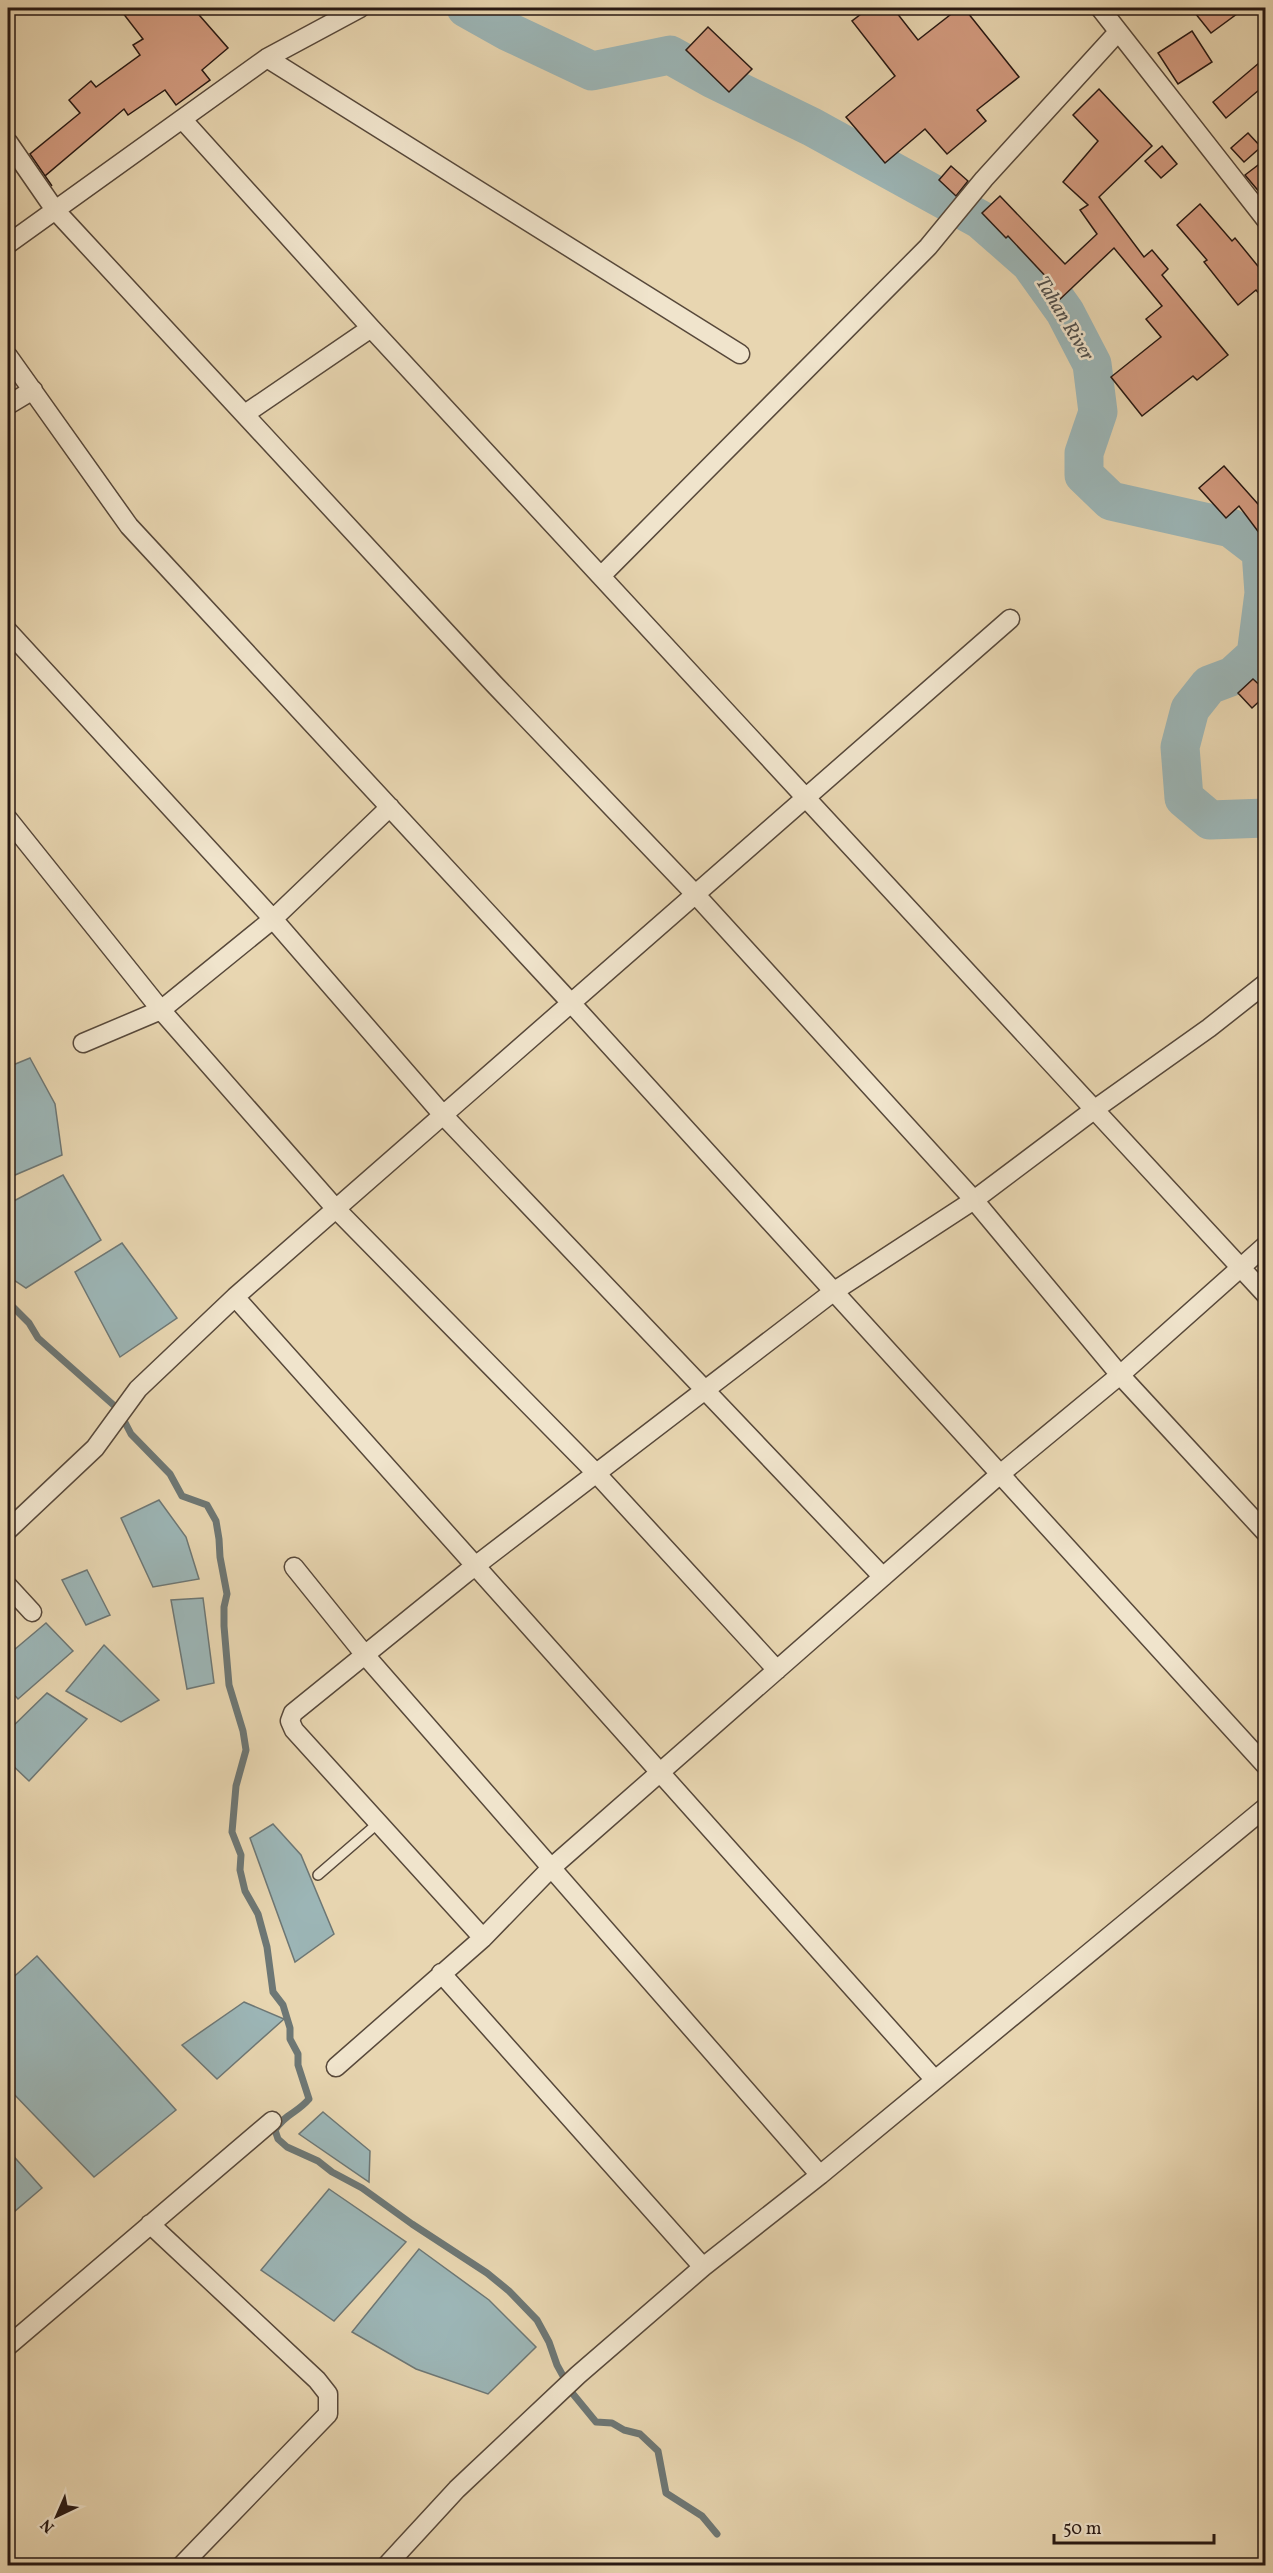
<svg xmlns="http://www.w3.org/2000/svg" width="1273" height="2573" font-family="Vollkorn,serif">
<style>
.water{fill:#9cb6b7;stroke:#6d7775;stroke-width:1.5}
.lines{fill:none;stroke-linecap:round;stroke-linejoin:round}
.stream{stroke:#6d7775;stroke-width:7}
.river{stroke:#9cb6b7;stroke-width:39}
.building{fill:#d49c81;stroke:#271813;stroke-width:1.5}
.service-casing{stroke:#57483a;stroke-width:12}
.minor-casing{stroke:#57483a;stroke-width:21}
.service{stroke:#f0e4cc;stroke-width:9}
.minor{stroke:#f0e4cc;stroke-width:18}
.labels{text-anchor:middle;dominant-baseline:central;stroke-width:5;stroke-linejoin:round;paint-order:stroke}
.water-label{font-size:20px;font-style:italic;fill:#504f4c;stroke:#f0e4cc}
</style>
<rect width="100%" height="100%" fill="#e8d6b1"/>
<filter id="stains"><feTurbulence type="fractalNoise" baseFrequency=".00333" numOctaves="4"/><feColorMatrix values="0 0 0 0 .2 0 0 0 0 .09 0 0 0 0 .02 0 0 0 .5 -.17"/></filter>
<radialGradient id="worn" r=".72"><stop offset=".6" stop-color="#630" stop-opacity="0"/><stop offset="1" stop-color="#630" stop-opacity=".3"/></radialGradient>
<!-- water -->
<path class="water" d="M30,1058L55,1104L62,1155L8,1178V1067Z
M63,1175L101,1240L26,1288L8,1276V1204Z
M122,1243L177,1318L120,1357L75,1272Z
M159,1500L186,1537L199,1579L153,1587L121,1518Z
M87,1570L110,1615L86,1625L62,1580Z
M203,1598L214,1683L187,1689L171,1600Z
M46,1623L73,1651L18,1699L8,1688V1655Z
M104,1645L159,1700L121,1722L66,1691Z
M47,1693L87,1719L29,1781L8,1761V1731Z
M273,1824L301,1855L334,1934L295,1962L250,1838Z
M37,1956L176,2110L94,2177L8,2088V1982Z
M244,2002L284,2019L217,2079L182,2045Z
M323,2112L370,2151L369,2182L299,2134Z
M8,2150L42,2188L8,2217Z
M329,2189L406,2242L334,2321L261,2270Z
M419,2249L489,2300L536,2347L488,2394L416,2369L352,2332Z"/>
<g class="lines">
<!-- stream -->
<path class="stream" d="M8,1302L29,1323L38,1338L118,1409L131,1434L170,1474L182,1496L207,1505L216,1521L219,1539L220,1557L227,1594L224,1607V1626L229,1685L243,1731L246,1750L236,1786L232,1832L241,1855L240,1870L245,1891L258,1914L267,1947L273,1992L283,2005L290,2028V2039L298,2054V2065L309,2099C296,2114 286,2113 275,2130L278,2139L287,2147L318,2161L332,2172L362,2188L412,2224L487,2273L509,2291L537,2320L549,2342L557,2365L573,2394L596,2422L612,2423L624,2430L640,2434L658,2451L666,2493L702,2516L717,2534"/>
<!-- river -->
<path class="river" d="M466,8L507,31L592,71L670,55L713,79L812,127L981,220L1030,263L1065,312L1092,364L1098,412L1084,453V475L1111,501L1231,528L1261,551L1264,593L1256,655L1233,676L1209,685L1190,709L1180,747L1184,798L1210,820L1266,818"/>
</g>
<!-- building -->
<path class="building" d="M119,8H193L228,48L202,70L210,80L176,105L165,90L128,115L124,109L45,176L52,186L30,154L80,113L69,100L91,81L96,87L140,55L133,45L143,39Z
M869,8H893L918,40L959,8H964L1019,77L977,110L986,121L947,154L925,129L885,163L846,117L895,76L852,21Z
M1191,8H1245L1211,33Z
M708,27L752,69L729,92L686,50Z
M1192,31L1212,62L1178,84L1158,53Z
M1266,57V84L1226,118L1213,102Z
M1099,89L1152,146L1099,197L1144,257L1152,250L1168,269L1162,275L1228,355L1197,380L1193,376L1142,416L1111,377L1161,337L1146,319L1162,306L1114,248L1056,303L1041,287L1049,280L1008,236L1006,238L982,213L1000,196L1065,264L1097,234L1080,210L1088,205L1063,182L1098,141L1073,115Z
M1248,133L1261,147L1244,162L1231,148Z
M1162,146L1177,164L1161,178L1145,161Z
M1266,159V200L1245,175Z
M951,166L968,181L956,196L939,180Z
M1200,204L1232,241L1235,238L1266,276V302L1256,290L1238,305L1204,262L1207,260L1177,225Z
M1224,466L1266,513V542L1239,506L1226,518L1199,488Z
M1253,679L1266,691V695L1252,708L1238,693Z"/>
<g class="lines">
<defs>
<path id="service" d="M318,1875L377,1824"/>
<path id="minor" d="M1100,8L1266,220
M267,58L740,354
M182,119L371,328L1266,1295
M8,142L55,210L494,684L696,895L974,1200L1120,1375L1266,1533
M8,244L267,58L360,8
M8,356L129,526L572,1004L1266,1766
M8,405L33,390
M245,414L371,328
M601,576L928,247L984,179L1118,32
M8,631L273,919L443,1115L883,1577
M8,819L161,1010L336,1209L596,1473L777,1670
M83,1043L161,1010L273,919L390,807
M235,1297L935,2080
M8,1530L95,1448L138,1389L235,1297L1010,619
M294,1567L365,1655L820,2175
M8,1586L32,1612
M483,1938L294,1730L290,1721L293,1713L466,1573L833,1292L974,1200L1095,1109L1209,1028L1266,983
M441,1973L703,2267
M336,2067L483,1938L551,1868L999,1475L1120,1375L1266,1245
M150,2224L317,2380L328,2394V2414L181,2566
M8,2346L272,2121
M386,2566L457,2489L578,2375L703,2267L820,2175L1266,1807"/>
</defs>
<!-- service casing -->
<use href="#service" class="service-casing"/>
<!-- minor casing -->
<use href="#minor" class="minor-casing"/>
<!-- service -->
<use href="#service" class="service"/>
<!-- minor -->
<use href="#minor" class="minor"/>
</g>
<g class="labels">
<!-- water labels -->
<g class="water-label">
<text transform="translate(1064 319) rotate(59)">Tahan River</text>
</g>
</g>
<!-- margin -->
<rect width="1273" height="2573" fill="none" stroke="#e8d6b1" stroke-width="30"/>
<rect x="9" y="9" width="1255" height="2555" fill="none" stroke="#271813" stroke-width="3"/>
<rect x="15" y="15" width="1243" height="2543" fill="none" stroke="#271813" stroke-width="1.5"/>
<!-- north arrow -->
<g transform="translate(57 2516) rotate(224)" stroke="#f0e4cc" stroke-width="4.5" paint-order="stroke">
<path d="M0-4.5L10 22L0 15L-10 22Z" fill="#271813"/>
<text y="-9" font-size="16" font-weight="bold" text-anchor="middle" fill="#271813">N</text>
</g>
<!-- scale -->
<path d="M1054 2534v9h160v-9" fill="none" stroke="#271813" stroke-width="3"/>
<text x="1063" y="2534" font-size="18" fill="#271813" stroke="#f0e4cc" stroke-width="4.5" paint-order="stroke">50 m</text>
<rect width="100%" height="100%" filter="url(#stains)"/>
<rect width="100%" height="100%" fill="url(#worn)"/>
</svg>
